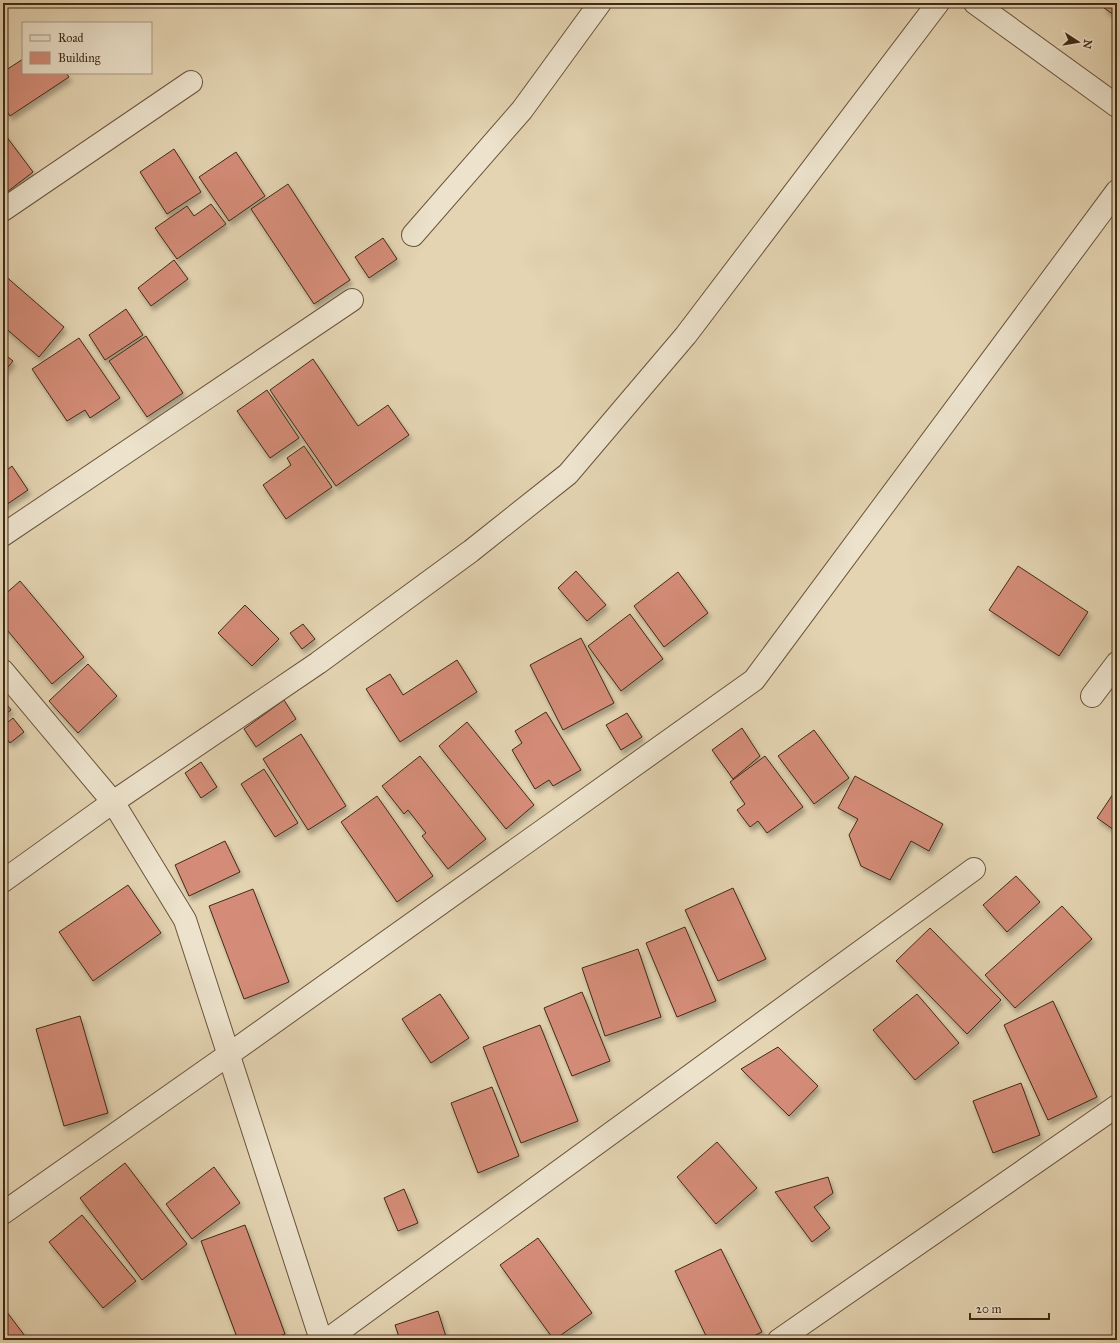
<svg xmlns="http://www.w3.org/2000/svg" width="1120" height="1343" font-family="'IM FELL Great Primer',serif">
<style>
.building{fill:#d48c78;stroke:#412a16;filter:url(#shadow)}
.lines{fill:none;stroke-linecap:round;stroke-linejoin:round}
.minor-casing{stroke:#6a543d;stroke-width:24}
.minor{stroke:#ede3cd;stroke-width:22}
</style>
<defs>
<filter id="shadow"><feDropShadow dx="2.5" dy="4.5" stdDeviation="2" flood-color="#0004"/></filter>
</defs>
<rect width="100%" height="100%" fill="#e4d4b2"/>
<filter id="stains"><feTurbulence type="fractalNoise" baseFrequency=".005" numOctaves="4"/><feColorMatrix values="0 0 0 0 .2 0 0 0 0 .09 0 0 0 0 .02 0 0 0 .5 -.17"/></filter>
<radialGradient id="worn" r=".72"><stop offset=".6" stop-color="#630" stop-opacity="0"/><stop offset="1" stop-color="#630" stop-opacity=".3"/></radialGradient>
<!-- building -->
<path class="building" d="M1108,3H1117V17L1104,8Z
M23,59V73H66L69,77L10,116L3,105V72Z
M3,132L33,172L3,195Z
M174,149L201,192L167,214L140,172Z
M236,152L265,196L229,221L199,177Z
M288,184L350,280L314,304L251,209Z
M211,204L226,224L177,259L155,228L187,206L194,216Z
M383,238L397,259L369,278L355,257Z
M174,260L188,279L151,306L138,288Z
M3,274L64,327L39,357L3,326Z
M126,309L143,335L105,360L89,335Z
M146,336L183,393L147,417L109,361Z
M79,338L120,398L90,418L85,410L67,421L32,369Z
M3,353L13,361L3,373Z
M313,359L358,426L388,405L409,435L336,486L270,390Z
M267,390L299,438L270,458L237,411Z
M304,446L332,487L286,519L263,485L291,465L287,458Z
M12,466L28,490L3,507V473Z
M1018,566L1088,612L1059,656L989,610Z
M576,571L606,605L587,621L558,588Z
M678,572L708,613L664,647L634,606Z
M20,581L84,657L52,684L3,625V596Z
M245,605L279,639L252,666L218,633Z
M630,614L663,659L621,691L588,646Z
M303,624L315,639L302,649L290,633Z
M581,638L614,703L563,730L530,665Z
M457,660L477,692L400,742L366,689L390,674L403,695Z
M88,664L117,696L78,733L49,701Z
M3,700L11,710L3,716Z
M284,700L296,719L256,747L244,729Z
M546,712L581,770L553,786L549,780L535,789L512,750L522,743L515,731Z
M627,713L642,737L621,750L606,725Z
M13,718L24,732L10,743L3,734V726Z
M467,722L534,805L506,829L439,746Z
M742,728L760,756L733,779L712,750Z
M814,730L849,778L814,804L778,756Z
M301,734L346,806L308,830L263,759Z
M420,756L486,839L448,869L422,836L426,833L408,810L404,814L382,786Z
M765,756L803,807L767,833L758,821L750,827L737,810L745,804L730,782Z
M201,762L217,787L201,798L185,773Z
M264,769L298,823L275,837L241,784Z
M855,776L943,824L929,851L911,841L890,880L861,866L849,835L858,819L838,808Z
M1117,788V832L1097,818Z
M377,796L433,876L397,902L341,822Z
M225,841L240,872L189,896L175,865Z
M1016,876L1040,902L1007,932L983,905Z
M128,885L161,933L93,981L59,932Z
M733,888L766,959L718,981L685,910Z
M253,889L289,982L244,999L209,906Z
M1062,906L1092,939L1015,1008L985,975Z
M685,927L716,1001L677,1017L646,943Z
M930,928L1001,1000L967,1034L896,961Z
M638,949L661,1017L605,1036L582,968Z
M582,992L610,1061L572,1076L544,1008Z
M440,994L469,1038L431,1063L402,1019Z
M917,994L959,1043L915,1080L873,1030Z
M1053,1001L1097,1097L1048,1120L1004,1025Z
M80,1016L108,1113L64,1126L36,1029Z
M540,1025L578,1121L521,1143L483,1047Z
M778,1047L818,1086L789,1116L741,1069Z
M1021,1083L1040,1135L993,1153L973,1101Z
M492,1087L519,1156L478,1173L451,1103Z
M717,1142L757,1188L716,1224L677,1177Z
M125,1163L187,1244L142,1280L80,1198Z
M214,1167L240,1203L192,1239L166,1204Z
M828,1177L833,1193L814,1207L830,1228L812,1242L775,1192Z
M404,1189L418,1223L398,1231L384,1198Z
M82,1215L136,1281L103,1308L49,1242Z
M245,1225L285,1334L270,1340H238L201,1241Z
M538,1238L592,1313L554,1340L500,1265Z
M721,1249L762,1332L745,1340H708L675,1271Z
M3,1307L28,1340H3Z
M438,1311L447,1340H400L395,1325Z"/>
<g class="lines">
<defs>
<path id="minor" d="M975,3L1117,106
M3,210L191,82
M413,235L522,110L600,3
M3,535L352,300
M3,671L113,802L185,920L321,1340
M1092,696L1117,663
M3,881L113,802L318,663L471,551L568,474L686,335L938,3
M3,1213L228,1055L754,680L1117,191
M327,1340L974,869
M779,1340L1117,1106"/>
</defs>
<!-- minor casing -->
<use href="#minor" class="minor-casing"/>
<!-- minor -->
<use href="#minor" class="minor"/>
</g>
<!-- margin -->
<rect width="1120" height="1343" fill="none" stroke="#e4d4b2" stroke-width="16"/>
<rect x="4" y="4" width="1112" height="1335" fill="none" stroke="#412a16" stroke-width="2"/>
<rect x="8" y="8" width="1104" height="1327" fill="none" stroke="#412a16"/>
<!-- legend -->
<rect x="22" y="22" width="130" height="52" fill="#ede3cd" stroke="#a89984"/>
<rect x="30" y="35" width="20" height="6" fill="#ede3cd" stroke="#a89984"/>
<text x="58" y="42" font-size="12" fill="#412a16">Road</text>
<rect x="30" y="52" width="20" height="12" fill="#d48c78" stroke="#a89984"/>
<text x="58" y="62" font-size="12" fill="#412a16">Building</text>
<!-- north arrow -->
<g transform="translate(1078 42) rotate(102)" stroke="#ede3cd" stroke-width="3" paint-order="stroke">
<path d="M0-3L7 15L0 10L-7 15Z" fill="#412a16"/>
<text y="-6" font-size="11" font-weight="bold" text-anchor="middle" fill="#412a16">N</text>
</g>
<!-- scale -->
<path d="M970 1313v6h79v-6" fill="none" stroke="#412a16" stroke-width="2"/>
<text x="976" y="1313" font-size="12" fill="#412a16" stroke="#ede3cd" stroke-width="3" paint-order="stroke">20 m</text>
<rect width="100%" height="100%" filter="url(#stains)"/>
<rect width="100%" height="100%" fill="url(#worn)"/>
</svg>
